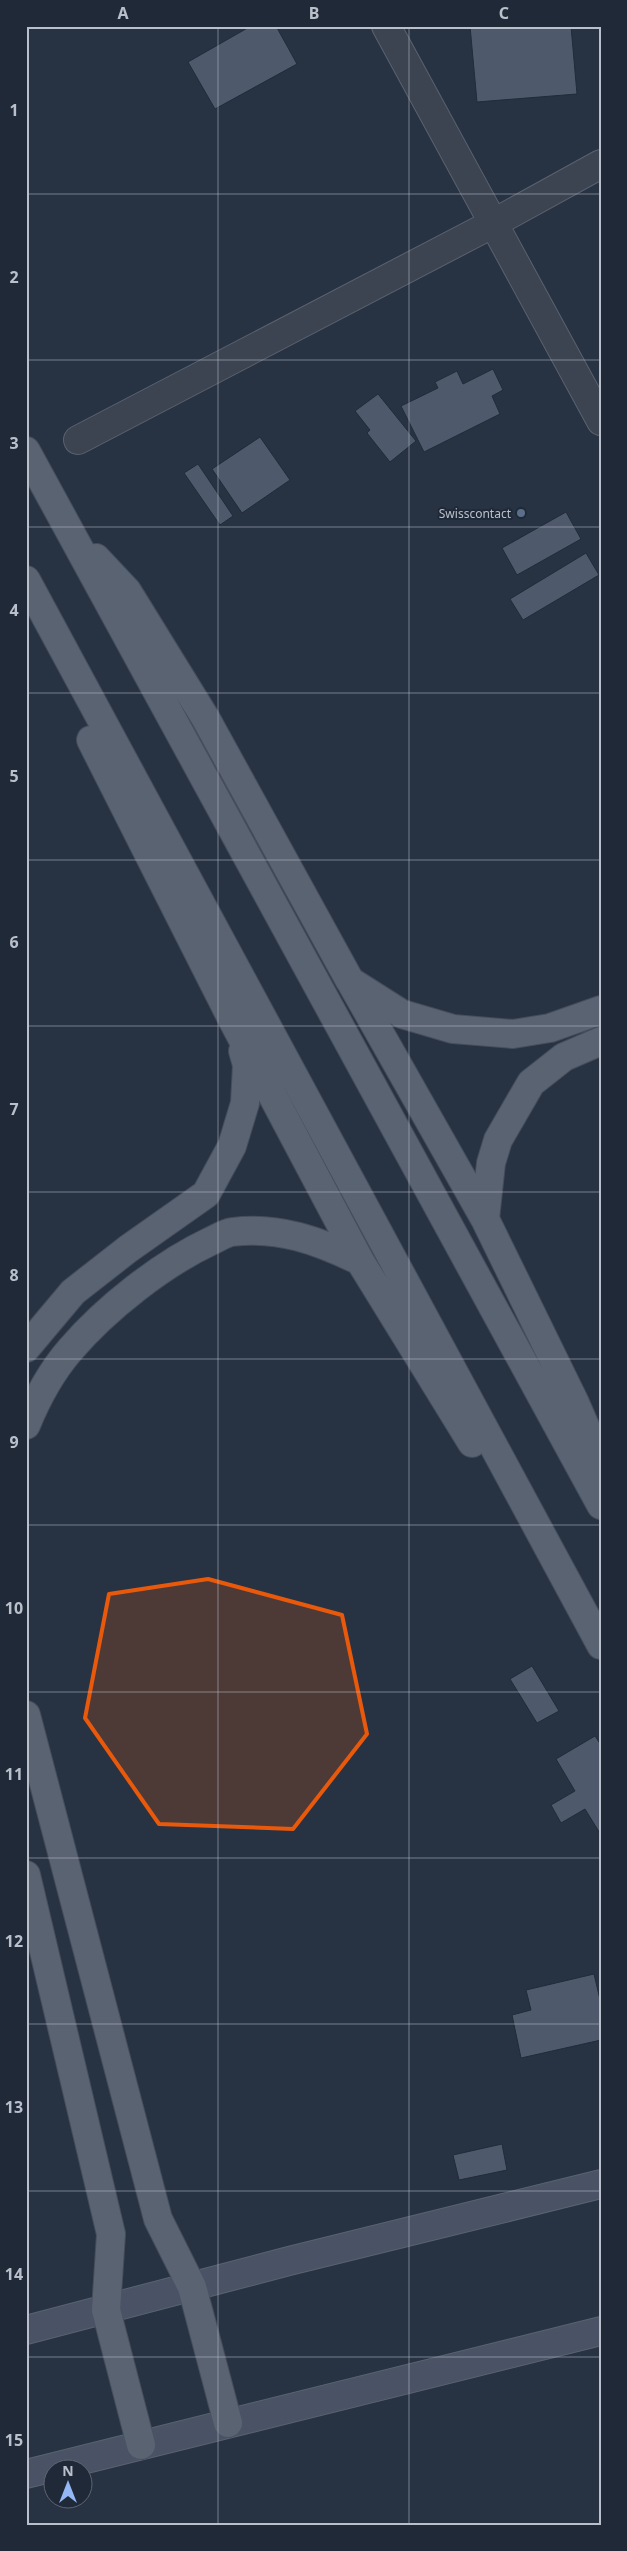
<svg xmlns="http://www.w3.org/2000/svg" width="627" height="2551" font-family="'Noto Sans',sans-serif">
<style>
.building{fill:#4e596b;stroke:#222b39}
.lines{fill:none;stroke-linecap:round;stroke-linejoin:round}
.street-casing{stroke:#5a626f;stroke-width:30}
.secondary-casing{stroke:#5a626f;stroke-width:30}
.primary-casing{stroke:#454d5b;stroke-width:30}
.street{stroke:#3c4452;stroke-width:28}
.secondary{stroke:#4a5365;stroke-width:28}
.primary{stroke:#5a6372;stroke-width:28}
.marked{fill:#e8590c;fill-opacity:0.2;stroke:#e8590c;stroke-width:4;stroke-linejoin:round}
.grid{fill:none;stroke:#b9c0cc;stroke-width:1;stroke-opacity:0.55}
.service-dot{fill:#5c6f8a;stroke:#202937;stroke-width:2}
.labels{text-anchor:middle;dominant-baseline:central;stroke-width:4;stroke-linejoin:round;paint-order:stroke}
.poi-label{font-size:12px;fill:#b9c0cc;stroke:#202937;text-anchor:end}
.neatline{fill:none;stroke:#b9c0cc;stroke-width:2}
.grid-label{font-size:16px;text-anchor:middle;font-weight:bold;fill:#b9c0cc}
</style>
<rect width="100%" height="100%" fill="#273242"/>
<!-- building -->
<path class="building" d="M251,26H276L297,64L215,109L188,62Z
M470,26H571L577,94L477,102Z
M493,369L503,390L492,396L500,414L424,452L401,406L438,388L435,382L457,371L463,384Z
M378,394L416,441L390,462L367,433L370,430L355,411Z
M260,437L290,480L242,513L212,469Z
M198,464L233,516L220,525L184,473Z
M566,512L581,539L517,575L502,548Z
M586,553L599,575L523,620L510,599Z
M532,1666L559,1711L537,1723L510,1679Z
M595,1736L601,1745V1835L585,1809L561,1823L551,1805L575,1791L556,1759Z
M594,1974L601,2004V2040L521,2058L512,2015L531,2010L526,1990Z
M502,2144L507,2170L459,2180L453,2155Z"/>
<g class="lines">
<defs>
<path id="street" d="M386,26L601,421
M78,440L492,224L601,164"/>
<path id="secondary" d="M26,2330L289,2261L601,2184
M26,2474L601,2331"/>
<path id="primary" d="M26,451L601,1505
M96,558L127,591L206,719L350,981L402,1014L453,1029L513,1034L550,1028L601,1010
M26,580L601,1645
M91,740L233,1021L360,1261L472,1443
M352,984L485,1219L575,1403L601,1463
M485,1219L491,1163L498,1140L531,1083L564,1057L601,1041
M26,1348L73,1292L128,1249L206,1194L232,1146L245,1103L247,1065L243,1051
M26,1425C37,1398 51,1372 70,1350C106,1308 162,1264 211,1241C218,1238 225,1233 232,1232C279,1226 319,1241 360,1261
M26,1715L158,2219L192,2287L228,2423
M26,1875L111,2234L106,2310L141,2445"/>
</defs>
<!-- street casing -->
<use href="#street" class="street-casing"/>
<!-- secondary casing -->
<use href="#secondary" class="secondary-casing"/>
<!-- primary casing -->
<use href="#primary" class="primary-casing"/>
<!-- street -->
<use href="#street" class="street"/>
<!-- secondary -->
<use href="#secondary" class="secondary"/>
<!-- primary -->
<use href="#primary" class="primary"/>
</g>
<!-- marked area -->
<path class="marked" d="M208,1579L342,1615L367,1734L293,1829L159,1824L85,1718L109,1594Z"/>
<!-- grid -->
<path class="grid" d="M218,26V2525M409,26V2525M26,194H601M26,360H601M26,527H601M26,693H601M26,860H601M26,1026H601M26,1192H601M26,1359H601M26,1525H601M26,1692H601M26,1858H601M26,2024H601M26,2191H601M26,2357H601"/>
<!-- markers -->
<circle class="service-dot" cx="521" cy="513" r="5"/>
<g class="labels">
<!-- poi labels -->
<g class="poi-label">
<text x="511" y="513">Swisscontact</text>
</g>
</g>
<!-- border -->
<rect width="627" height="2551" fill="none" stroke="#202937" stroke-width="55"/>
<!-- north arrow -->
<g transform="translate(68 2484)"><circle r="24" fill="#202937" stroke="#5d6573"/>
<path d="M0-4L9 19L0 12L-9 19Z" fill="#94b7f6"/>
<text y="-8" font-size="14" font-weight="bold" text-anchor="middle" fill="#b9c0cc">N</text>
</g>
<rect x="28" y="28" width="572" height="2496" class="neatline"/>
<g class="grid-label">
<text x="123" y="19">A</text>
<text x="314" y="19">B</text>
<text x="504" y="19">C</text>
<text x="14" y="116">1</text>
<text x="14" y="283">2</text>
<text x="14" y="449">3</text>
<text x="14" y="616">4</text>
<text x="14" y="782">5</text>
<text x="14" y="948">6</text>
<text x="14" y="1115">7</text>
<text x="14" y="1281">8</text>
<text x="14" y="1448">9</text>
<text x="14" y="1614">10</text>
<text x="14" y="1780">11</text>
<text x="14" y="1947">12</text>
<text x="14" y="2113">13</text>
<text x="14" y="2280">14</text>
<text x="14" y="2446">15</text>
</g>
</svg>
